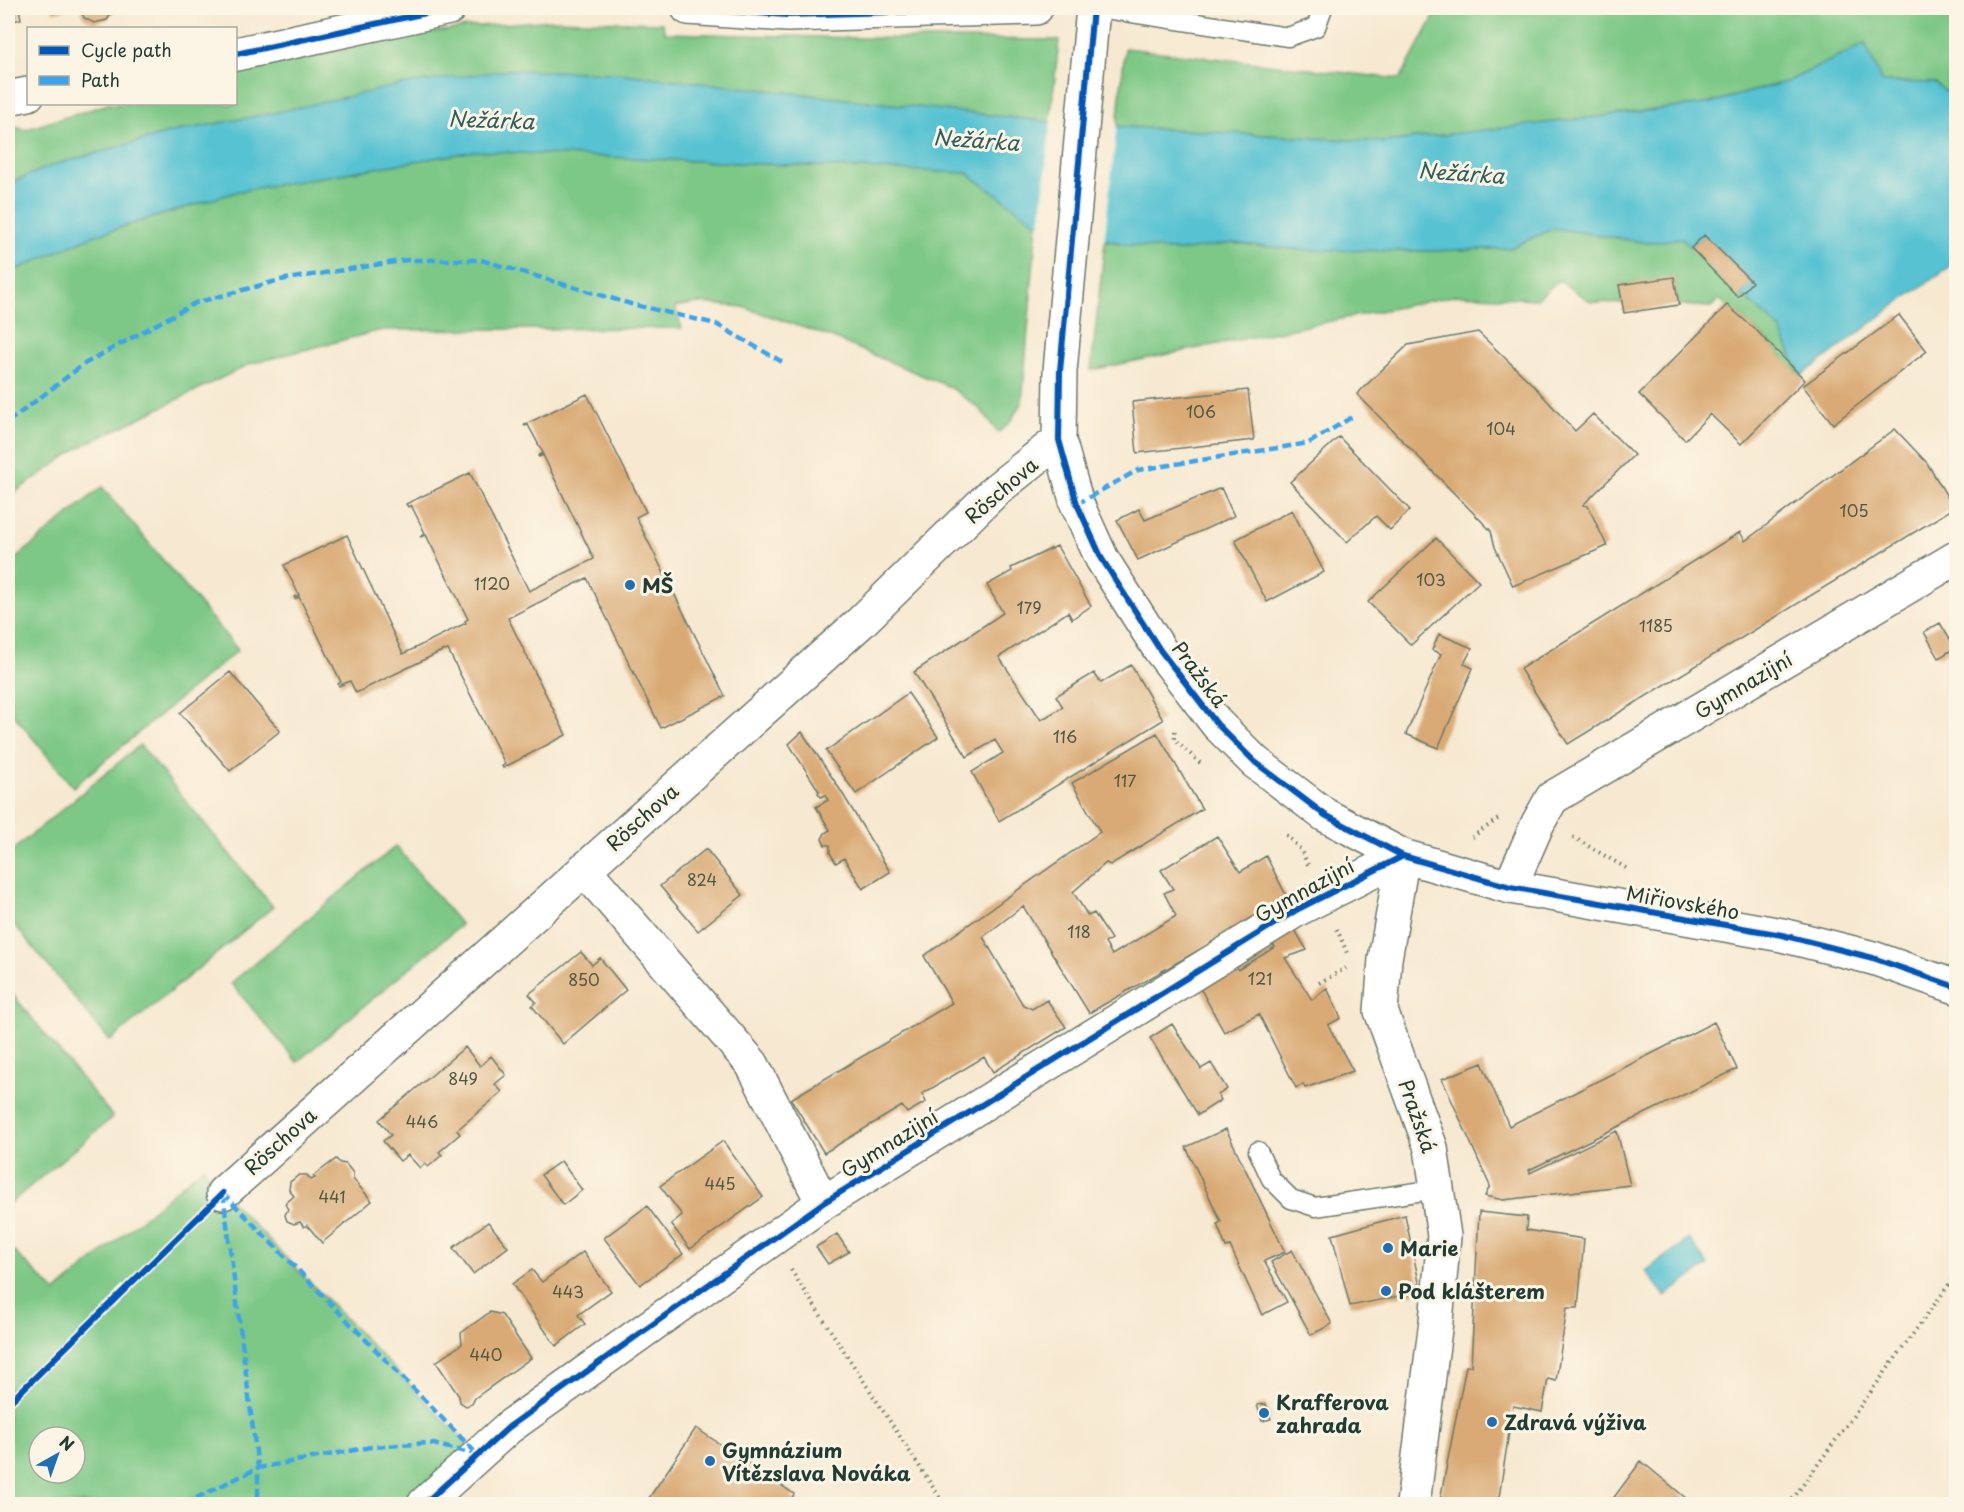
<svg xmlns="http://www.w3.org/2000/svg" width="1964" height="1512" font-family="'Playpen Sans',sans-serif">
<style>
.green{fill:#7dc886;stroke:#4e825d;stroke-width:1.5;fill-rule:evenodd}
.water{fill:#57c2d2;stroke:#3b8083;stroke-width:1.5}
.pier{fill:#f7e9d1}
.building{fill:#d9aa74}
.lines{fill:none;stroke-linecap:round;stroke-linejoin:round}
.service-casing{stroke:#6b796b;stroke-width:21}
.minor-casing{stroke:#6b796b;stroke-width:36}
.path{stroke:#6b796b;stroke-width:4;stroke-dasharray:1.5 4.5;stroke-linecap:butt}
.service{stroke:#fff;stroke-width:18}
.minor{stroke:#fff;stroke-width:33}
.quiet{stroke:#3da4eb;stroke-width:4.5;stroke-dasharray:9 4.5;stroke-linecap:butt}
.cycleway-casing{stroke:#fcf5e5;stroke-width:10}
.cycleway{stroke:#0057b8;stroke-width:6}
.poi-dot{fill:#1f6fb2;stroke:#fcf5e5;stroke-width:2}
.labels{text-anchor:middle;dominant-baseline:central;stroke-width:6;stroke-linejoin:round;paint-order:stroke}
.number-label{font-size:16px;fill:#4e5844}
.street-label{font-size:20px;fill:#1f3d34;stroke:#fcf5e5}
.poi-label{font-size:20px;font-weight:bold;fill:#1f3d34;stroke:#fcf5e5;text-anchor:start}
.water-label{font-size:21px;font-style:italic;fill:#2d5e5c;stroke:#fcf5e5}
</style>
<rect width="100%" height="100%" fill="#fcf5e5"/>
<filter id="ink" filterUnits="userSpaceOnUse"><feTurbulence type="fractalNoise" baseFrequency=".0167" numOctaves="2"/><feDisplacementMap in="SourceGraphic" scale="12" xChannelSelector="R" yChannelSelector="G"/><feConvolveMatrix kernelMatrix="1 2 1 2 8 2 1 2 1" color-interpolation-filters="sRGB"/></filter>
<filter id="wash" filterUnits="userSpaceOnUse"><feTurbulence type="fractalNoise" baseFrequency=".008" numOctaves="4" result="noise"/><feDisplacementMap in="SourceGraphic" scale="24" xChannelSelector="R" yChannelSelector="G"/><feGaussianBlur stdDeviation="1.35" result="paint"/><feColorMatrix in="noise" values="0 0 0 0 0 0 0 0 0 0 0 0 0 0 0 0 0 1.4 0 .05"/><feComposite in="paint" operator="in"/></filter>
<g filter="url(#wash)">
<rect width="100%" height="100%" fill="#f7e9d1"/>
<!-- green -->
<path class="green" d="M1439,8H1956V102L1936,83L1881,82L1865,44L1786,82L1706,104L1384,142L1117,126L1125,48L1400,79Z
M550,20L662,23L665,33L858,38L1059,40L1050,122L614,73L509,70L172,132L53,165L8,184V123L24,130L108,104H236V72L409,36L467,27Z
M475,151L967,173L1037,223L1022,402L1010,422L998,433L981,410L950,387L828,336L743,307L698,303L675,307L682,328L382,330L250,364L80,447L8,497V273L93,236L239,191Z
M1554,228L1649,243L1682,238L1738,296L1741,294L1780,329L1801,376L1757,331L1719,299L1711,307L1679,305L1674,278L1620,285L1622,303L1591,302L1559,280L1537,299L1458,295L1091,370L1105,240L1124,244L1178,251L1232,243L1302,250L1433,251L1510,248Z
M102,487L238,650L73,787L8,708V565Z
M140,745L273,907L110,1041L8,917V854Z
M396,846L461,925L297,1062L231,983Z
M8,989L113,1117L8,1205Z
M203,1167L223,1193L478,1455L424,1504H8V1246L56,1292ZM39,1437H75V1473H39Z"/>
<!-- water -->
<path class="water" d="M1865,44L1882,82L1936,83L1956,102V262L1890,309L1801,376L1780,329L1741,294L1752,282L1704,235L1691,248L1682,238L1649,243L1554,228L1510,248L1432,251L1302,250L1232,243L1178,251L1124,244L1037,223L967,173L475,151L239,191L93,236L8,273V184L53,165L172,132L268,114L405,84L509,70L614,73L1059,123L1384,142L1706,104L1786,82Z
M1689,1239L1708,1265L1665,1296L1646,1271Z"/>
<!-- pier -->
<path class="pier" d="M1051,119L1117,123L1104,243L1040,226Z"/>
<g id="blocks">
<!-- building -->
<path class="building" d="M8,8H19L21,19L8,22Z
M52,8H72L53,13Z
M80,8H114V10L107,20L94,23L84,18Z
M1704,235L1752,282L1738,297L1691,248Z
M1674,277L1679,305L1624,313L1619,285Z
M1727,305L1757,331L1805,380L1741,444L1710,414L1685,440L1639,394Z
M1899,315L1927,351L1833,424L1803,386Z
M1478,332L1532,384L1575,431L1593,414L1634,455L1583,505L1588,506L1607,546L1513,586L1495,547L1491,531L1357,394L1408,345Z
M1248,390L1254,440L1137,453L1132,402Z
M587,394L646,512L636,517L725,696L661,728L587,578L508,618L566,735L503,768L502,766L505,764L448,650L445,651L444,650L356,693L350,681L339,686L338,684L341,682L299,597L295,599L294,597L299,595L284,565L347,535L403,654L466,623L465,621L468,619L426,535L420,537L425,533L411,505L408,507L406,504L470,473L529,591L594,559L543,455L539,457L538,456L543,453L528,425L525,426L524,425Z
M1895,429L1927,463L1954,508L1568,744L1520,669L1740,532L1745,541Z
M1339,437L1410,510L1390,530L1376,516L1347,542L1290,482Z
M1221,488L1234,516L1138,560L1117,520L1139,509L1145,520Z
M1292,510L1324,572L1267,602L1235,540Z
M1436,538L1479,582L1411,645L1368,602Z
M1057,546L1091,606L1072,619L1068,612L999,657L1041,720L1063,707L1056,696L1094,673L1101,683L1131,665L1163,720L999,821L972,772L1003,753L995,740L967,757L914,672L1003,613L987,585L1012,571L1011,568Z
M1940,623L1955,648L1939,658L1924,632Z
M1439,634L1472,648L1464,664L1473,668L1438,748L1406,734L1441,654L1432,650Z
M230,672L280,731L230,771L180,713Z
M908,693L938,737L856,794L826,751Z
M802,732L841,791L890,872L863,889L844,858L836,863L830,853V845H825L822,839L825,833L830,830L816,807L828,800L825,795L821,797L818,793L819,791L789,744Z
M1157,733L1202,809L1110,865L1106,863L1073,892L1088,916L1094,913L1111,939L1105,943L1112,955L1176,916L1164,893L1173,889L1161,870L1217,836L1240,872L1266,856L1288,899L1089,1013L1023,906L983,937L1023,1005L1032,1009L1047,1000L1066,1027L993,1072L984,1057L922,1094L926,1102L907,1113L902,1106L824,1153L791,1099L952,1003L924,956L1100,832L1072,783Z
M706,849L743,895L698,931L660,886Z
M1295,930L1307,950L1285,958L1312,1000L1327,988L1341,1018L1328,1025L1353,1071L1305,1088L1303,1084L1296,1088L1259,1014L1224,1032L1198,984L1235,963L1238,970L1275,947L1271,941Z
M581,952L592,965L600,958L626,990L563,1044L532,1006L536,1002L529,994Z
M1714,1022L1737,1069L1529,1170L1530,1173L1617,1131L1630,1185L1503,1200L1485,1196L1490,1186L1442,1079L1482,1063L1509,1126Z
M1172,1024L1201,1069L1211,1063L1227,1089L1218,1095L1221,1100L1198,1115L1150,1038Z
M465,1047L480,1066L491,1056L506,1075L495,1084L502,1092L457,1130L460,1134L439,1152L442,1155L428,1167L425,1164L420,1168L408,1155L400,1161L383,1141L391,1135L379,1120Z
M1226,1129L1285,1252L1264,1261L1287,1302L1262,1315L1230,1246L1226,1247L1217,1224L1221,1222L1186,1147Z
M723,1141L763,1197L690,1249L671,1224L682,1215L660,1186Z
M336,1159L340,1163L346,1164L353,1173V1179L372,1201L322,1243L307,1225L304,1227L300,1222L294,1224L287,1221L285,1215L288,1209L285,1204L294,1196L289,1190L290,1182L299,1175H307L311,1180L315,1178L313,1176Z
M561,1161L582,1190L563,1205L541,1175Z
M647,1206L683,1254L640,1285L604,1238Z
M1479,1212L1527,1217L1526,1230L1584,1239L1578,1308H1567L1556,1381L1548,1379L1542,1412L1513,1406L1498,1504L1440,1500L1466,1366H1471Z
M1405,1215L1421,1292L1350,1306L1332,1235Z
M488,1222L508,1247L473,1274L453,1248Z
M837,1234L849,1252L828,1264L816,1247Z
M1292,1250L1332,1324L1311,1335L1271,1262Z
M583,1252L611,1291L578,1315L585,1324L556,1346L512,1284L532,1270L542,1282Z
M490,1312L502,1315L531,1358L475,1398L472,1404L466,1406L460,1402L459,1396L436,1362L462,1344L461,1333Z
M1266,1404L1271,1419L1262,1421L1257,1405Z
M696,1428L794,1494L792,1498L802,1504H645Z
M1641,1461L1693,1504H1609Z"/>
</g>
</g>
<g filter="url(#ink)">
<use href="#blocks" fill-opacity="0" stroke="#6b796b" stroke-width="1.5"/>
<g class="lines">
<defs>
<path id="service" d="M1099,8L1288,37L1316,27L1323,8
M1258,1151L1271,1179L1291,1199L1315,1207L1437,1189"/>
<path id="minor" d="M688,8L787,15L1036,8
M1093,8L1060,371L1059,440L1077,504L1102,559L1160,650L1217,724L1255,762L1325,815L1403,856L1510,887L1782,935L1873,958L1956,987
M236,54L449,8
M8,98L28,94
M1403,856L1385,959L1381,1011L1431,1148L1444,1236L1436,1321L1413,1504
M584,869L752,1064L823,1203
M1510,887L1538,823L1552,798L1956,558
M223,1193L860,623L997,489L1059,440
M424,1504L509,1427L823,1203L1298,909L1403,856"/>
</defs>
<!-- service casing -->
<use href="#service" class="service-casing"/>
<!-- minor casing -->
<use href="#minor" class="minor-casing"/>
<!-- path -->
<path class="path" d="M1175,731L1174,739L1200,763
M1286,835L1301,850L1308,865
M1472,837L1498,819
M1573,837L1626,868
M1337,929L1347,953
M1319,983L1346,968
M791,1270L944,1504
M1789,1504L1956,1275"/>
<!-- service -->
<use href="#service" class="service"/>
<!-- minor -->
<use href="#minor" class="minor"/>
<!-- quiet -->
<path class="quiet" d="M8,422L84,364L195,303L280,280L407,260H481L631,304L716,324L784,363
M1077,504L1138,470L1309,443L1352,417
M223,1193L478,1455
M223,1193L258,1468V1504
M184,1504L258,1468L371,1447L429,1443L478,1455"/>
<defs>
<path id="cycleway" d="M688,8L787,15L1036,8
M1093,8L1060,371L1059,440L1077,504L1102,559L1160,650L1217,724L1255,762L1325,815L1403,856L1510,887L1782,935L1873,958L1956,987
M236,54L449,8
M8,1404L223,1193
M424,1504L509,1427L823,1203L1298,909L1403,856"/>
</defs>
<!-- cycleway casing -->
<use href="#cycleway" class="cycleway-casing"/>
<!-- cycleway -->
<use href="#cycleway" class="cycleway"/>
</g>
</g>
<!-- markers -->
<g class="poi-dot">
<circle cx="630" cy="585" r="6"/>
<circle cx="1388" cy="1248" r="6"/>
<circle cx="1386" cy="1291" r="6"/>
<circle cx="1264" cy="1413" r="6"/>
<circle cx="1492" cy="1422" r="6"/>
<circle cx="710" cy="1461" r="6"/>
</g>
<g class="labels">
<!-- number labels -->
<g class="number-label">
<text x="1201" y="411">106</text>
<text x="1501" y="428">104</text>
<text x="1854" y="510">105</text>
<text x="1431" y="579">103</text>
<text x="492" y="583">1120</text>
<text x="1029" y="607">179</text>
<text x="1656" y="625">1185</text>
<text x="1065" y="736">116</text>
<text x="1125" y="780">117</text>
<text x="702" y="879">824</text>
<text x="1079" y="931">118</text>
<text x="1260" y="978">121</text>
<text x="584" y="979">850</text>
<text x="463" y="1078">849</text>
<text x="422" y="1121">446</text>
<text x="720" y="1183">445</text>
<text x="332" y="1196">441</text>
<text x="568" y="1291">443</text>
<text x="486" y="1354">440</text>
</g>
<!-- street labels -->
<g class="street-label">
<text transform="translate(1001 490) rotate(-41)">Röschova</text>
<text transform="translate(1200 674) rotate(53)">Pražská</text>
<text transform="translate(1743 685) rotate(-31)">Gymnazijní</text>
<text transform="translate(642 817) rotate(-42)">Röschova</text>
<text transform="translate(1304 890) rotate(-29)">Gymnazijní</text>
<text transform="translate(1683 902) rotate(10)">Miřiovského</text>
<text transform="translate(1418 1116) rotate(71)">Pražská</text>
<text transform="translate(280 1141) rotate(-42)">Röschova</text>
<text transform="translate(889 1143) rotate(-32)">Gymnazijní</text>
</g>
<!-- poi labels -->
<g class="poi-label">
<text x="642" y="585">MŠ</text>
<text x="1400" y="1248">Marie</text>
<text x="1398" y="1291">Pod klášterem</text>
<text x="1276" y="1402">Krafferova<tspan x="1276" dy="23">zahrada</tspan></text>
<text x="1504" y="1422">Zdravá výživa</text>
<text x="722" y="1450">Gymnázium<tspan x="722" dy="23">Vítězslava Nováka</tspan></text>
</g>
<!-- water labels -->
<g class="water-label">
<text transform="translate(491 119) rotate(2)">Nežárka</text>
<text transform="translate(976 139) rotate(4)">Nežárka</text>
<text transform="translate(1461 172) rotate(4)">Nežárka</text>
</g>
</g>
<!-- margin -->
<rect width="1964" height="1512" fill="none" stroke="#fcf5e5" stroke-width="30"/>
<!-- legend -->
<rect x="27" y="27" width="210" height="78" fill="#fcf5e5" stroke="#a4ab9e" stroke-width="1.5"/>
<rect x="39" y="46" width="30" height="9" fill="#0057b8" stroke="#a4ab9e" stroke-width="1.5"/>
<text x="81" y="57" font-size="18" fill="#1f3d34">Cycle path</text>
<rect x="39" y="76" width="30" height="9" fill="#3da4eb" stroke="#a4ab9e" stroke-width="1.5"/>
<text x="81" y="87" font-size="18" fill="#1f3d34">Path</text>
<!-- north arrow -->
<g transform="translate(57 1455) rotate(40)"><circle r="28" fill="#fcf5e5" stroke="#a4ab9e" stroke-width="1.5"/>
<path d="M0-4.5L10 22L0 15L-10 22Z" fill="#1f6fb2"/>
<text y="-9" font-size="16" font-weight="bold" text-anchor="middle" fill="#1f3d34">N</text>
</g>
</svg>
